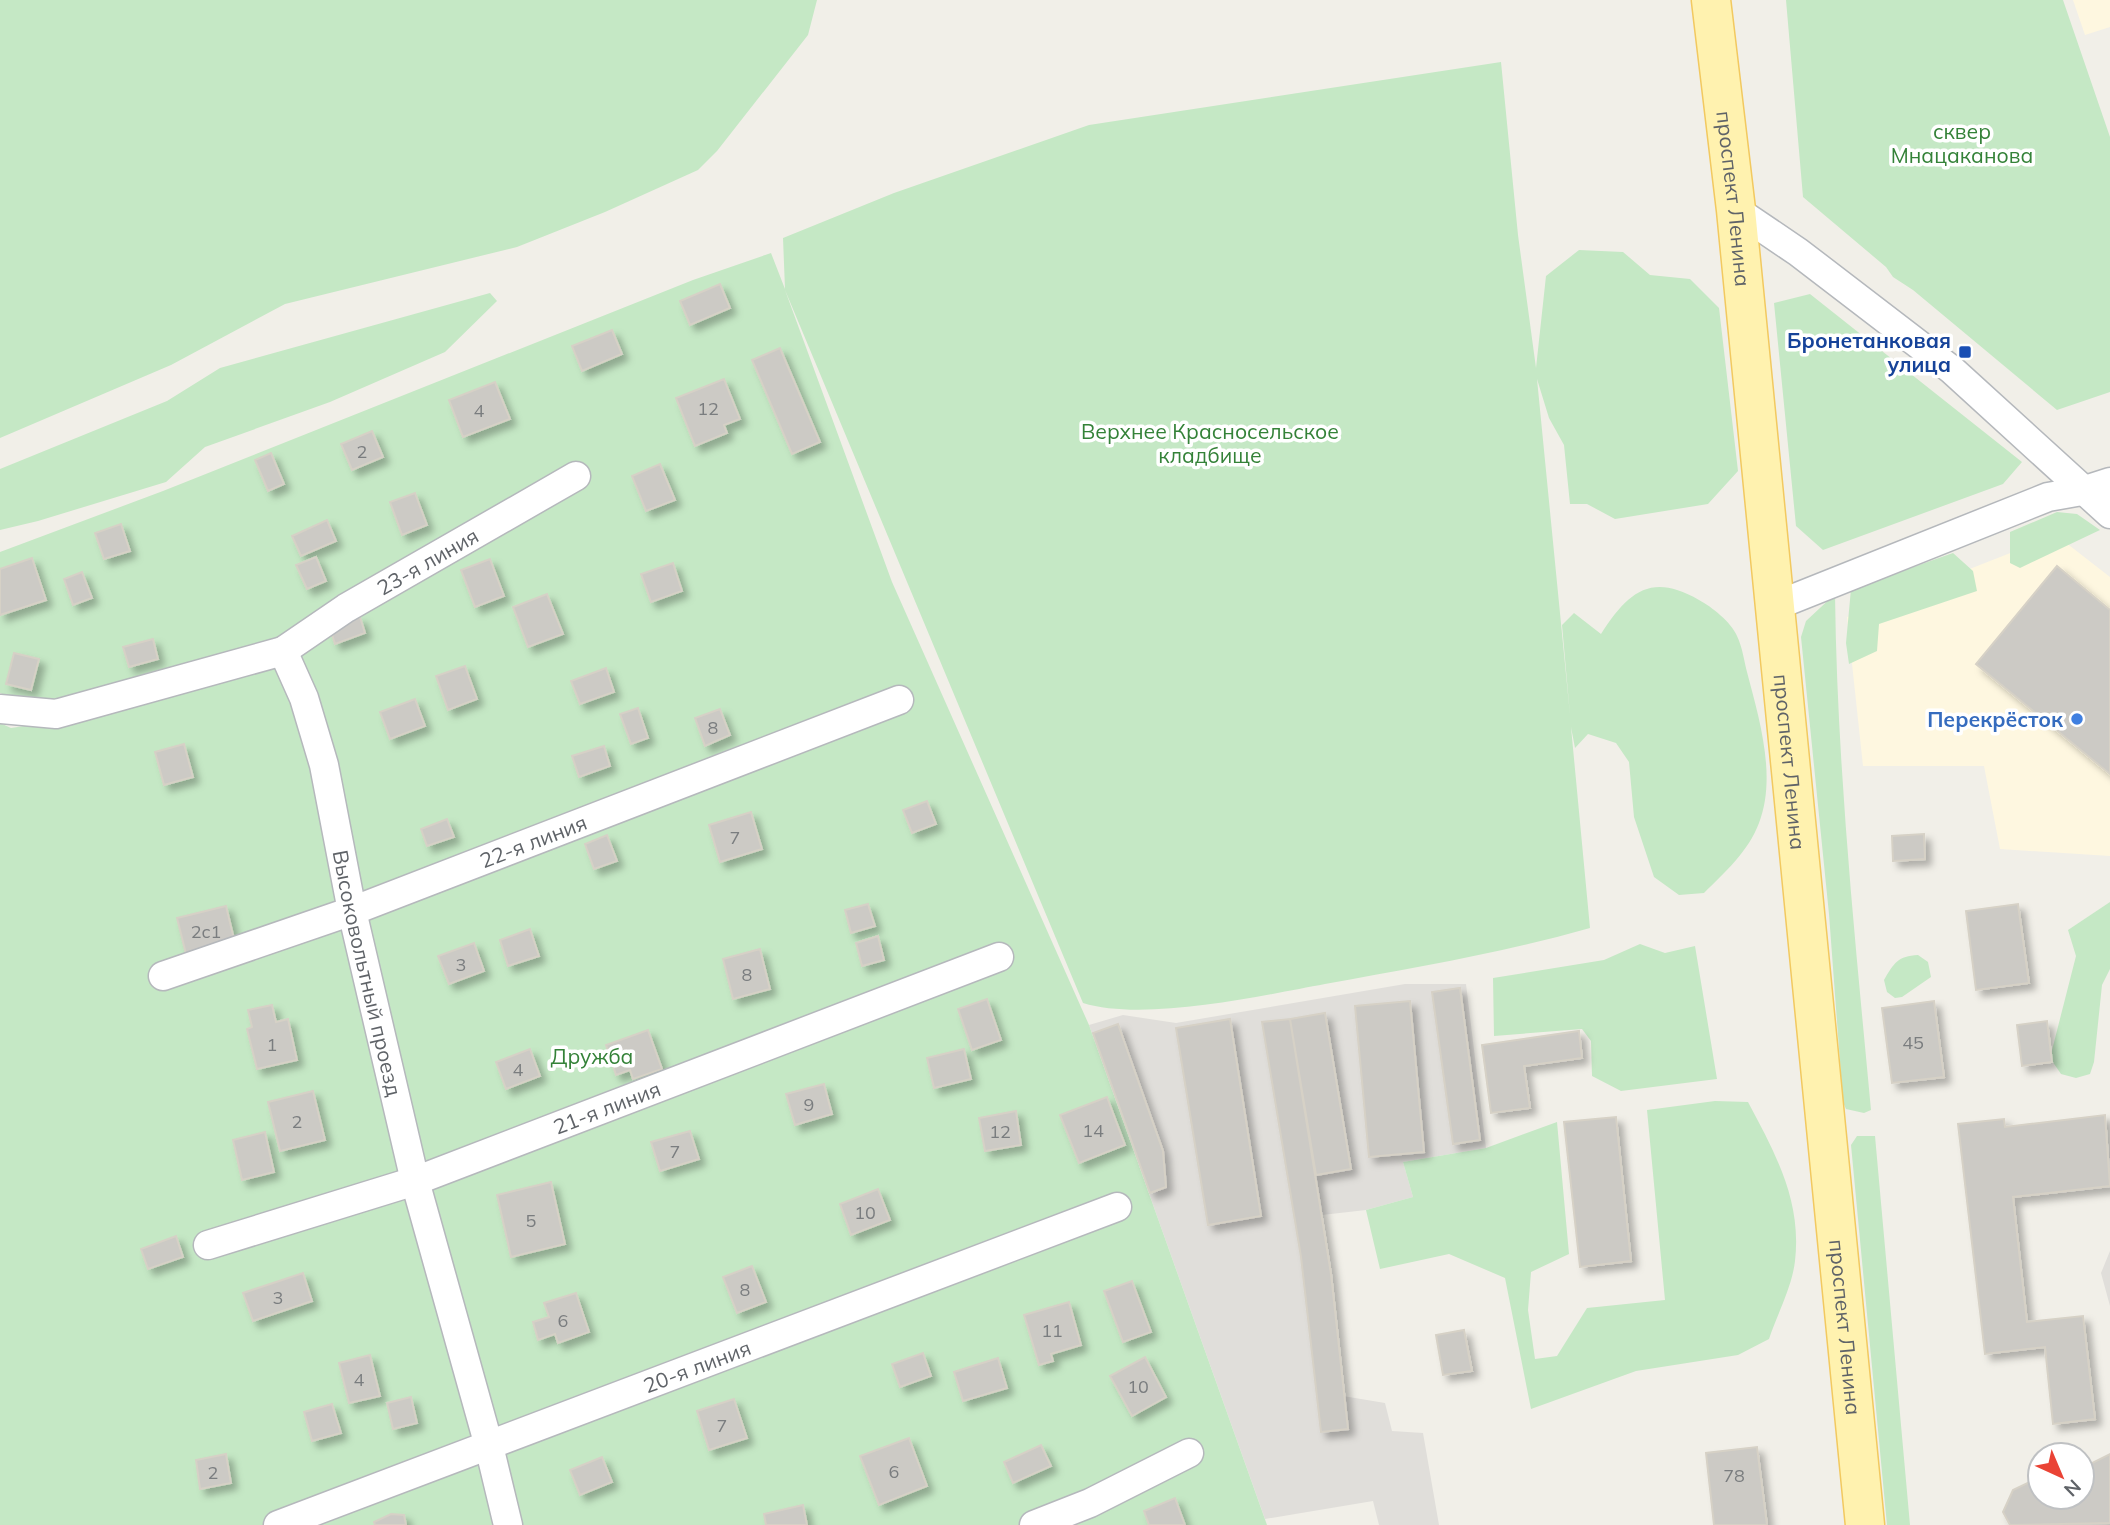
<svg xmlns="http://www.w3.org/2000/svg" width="2110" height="1525" font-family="Mulish,sans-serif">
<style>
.commercial{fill:#fef7e0}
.industrial{fill:#e0deda}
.green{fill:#c5e8c5}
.building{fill:#cccac5;stroke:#d6d1c6;stroke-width:2;filter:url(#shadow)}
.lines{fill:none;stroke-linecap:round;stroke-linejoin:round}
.street-casing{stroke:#b5b8bc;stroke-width:31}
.primary-casing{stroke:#f2c960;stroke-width:41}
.street{stroke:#fff;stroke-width:28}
.primary{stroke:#fff2af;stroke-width:38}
.transit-dot{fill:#1a4fb4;stroke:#fff;stroke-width:2.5}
.shop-dot{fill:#3f7fe0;stroke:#fff;stroke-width:2.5}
.labels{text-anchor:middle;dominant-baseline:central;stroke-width:7;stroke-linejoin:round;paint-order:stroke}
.number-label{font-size:18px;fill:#7a7d7f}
.park-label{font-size:21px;fill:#348238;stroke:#fff}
.street-label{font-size:21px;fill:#5f6368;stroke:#fff}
.transit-label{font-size:21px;font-weight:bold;fill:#164399;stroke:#fff;text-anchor:end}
.shop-label{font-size:21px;font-weight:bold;fill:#366cbe;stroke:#fff;text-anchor:end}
</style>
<defs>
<filter id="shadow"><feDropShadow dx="6" dy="6" stdDeviation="3.5" flood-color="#0004"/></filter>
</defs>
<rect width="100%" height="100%" fill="#f1efe8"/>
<!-- commercial -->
<path class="commercial" d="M2073,0H2110V27L2085,35Z
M2056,535L2110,577V856L2000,849L1984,766H1863L1847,617Z"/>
<!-- industrial -->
<path class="industrial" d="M1405,984H1466L1486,1148L1403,1162L1413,1197L1366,1210L1322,1215L1343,1396L1385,1403L1392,1431L1423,1433L1439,1525H1379L1373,1501L1265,1519L1089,1025L1123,1015L1176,1023Z
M2110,1251V1306L2101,1273Z"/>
<!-- green -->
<path class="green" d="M0,0H817L808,35L717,151L698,170L605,212L517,247L285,304L171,365L0,438Z
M1786,0H2063L2110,137V392L2057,410L1913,290L1893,277L1886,267L1803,197Z
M1501,62L1518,235L1536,368L1546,276L1579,250L1623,252L1650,275L1690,279L1719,308L1738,471L1708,504L1615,519L1587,504H1570L1564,445L1549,418L1537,379L1570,715L1562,625L1574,613L1601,634C1628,592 1651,572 1699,600C1712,607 1731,622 1737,636C1742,646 1744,660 1747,672C1759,718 1777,776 1759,823C1748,852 1725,872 1704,893L1679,895L1654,877L1634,817L1629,762L1616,743L1588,734L1575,748L1571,727L1590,928C1502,953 1414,968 1325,984C1260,996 1144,1022 1083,1003L785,290L892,582L1089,1025L1267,1525H0V723L11,728L78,718L56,714L0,693V552L163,491L693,280L771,253L785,289L783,238L894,193L1089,125Z
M490,293L497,301L445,352L330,402L205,447L166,482L38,521L0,530V469L167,401L220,368Z
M1810,294L2022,462L2003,484L1823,550L1796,526L1774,303Z
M2057,512L2077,514L2100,530L2020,568L2010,563V532Z
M1953,553L1973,571L1977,591L1879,624L1877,651L1849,664L1846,643L1851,589Z
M1835,594C1837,766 1855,939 1871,1110L1864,1113L1846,1109L1843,1102L1829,914L1801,637L1806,621Z
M2110,902V969L2102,985L2094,1062L2090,1074L2076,1078L2061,1074L2050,1058L2076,956L2068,930Z
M1640,944L1665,953L1695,946L1717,1079L1621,1091L1592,1076L1591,1041L1582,1029L1494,1036L1493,978L1604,960Z
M1918,955L1928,962L1931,977L1902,997L1895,998L1887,992L1884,980C1894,963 1898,956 1918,955Z
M1715,1101L1748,1102C1775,1153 1802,1200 1795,1261C1792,1287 1777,1315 1769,1339L1738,1355L1636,1371L1531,1409L1505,1278L1449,1254L1380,1269L1366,1210L1413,1197L1403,1162L1486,1148L1557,1122L1569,1254L1531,1272L1528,1310L1535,1359L1557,1356L1587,1308L1665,1300L1647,1110Z
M1857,1136H1875L1910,1525H1887L1851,1145Z"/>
<!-- building -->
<path class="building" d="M720,284L730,308L690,325L680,301Z
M612,330L622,354L582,371L572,346Z
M780,348L820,442L792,454L752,360Z
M724,379L740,419L724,425L727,433L695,446L676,398Z
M495,382L510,419L463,437L449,400Z
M372,431L383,457L352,470L341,444Z
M271,453L284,484L268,491L255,460Z
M660,464L675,500L646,511L632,476Z
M415,493L427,525L402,535L390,502Z
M327,520L336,541L301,556L292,536Z
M121,524L130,551L104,559L95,533Z
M316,557L326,581L307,589L296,565Z
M32,558L46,600L0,615V569Z
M490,559L504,596L475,607L461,570Z
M673,563L682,591L651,602L641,574Z
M2057,566L2110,610V774L1976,664Z
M82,572L92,598L73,605L64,579Z
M547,594L563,634L528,647L513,607Z
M360,617L365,633L335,644L330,628Z
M153,639L158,659L129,667L123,647Z
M14,653L39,659L31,690L6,684Z
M465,666L477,699L448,710L436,676Z
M606,668L614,692L580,704L571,681Z
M415,699L425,726L390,739L380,712Z
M638,708L648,738L631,744L620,714Z
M720,709L730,735L705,746L695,718Z
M184,744L193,777L164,785L155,752Z
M604,746L610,766L579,777L572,756Z
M927,801L936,824L912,833L903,810Z
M751,812L762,849L720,862L709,825Z
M447,819L454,837L427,846L421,829Z
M1924,834L1925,859L1893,861L1892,836Z
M607,835L617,861L594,869L585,844Z
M868,904L875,926L851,933L845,910Z
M2018,904L2029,983L1976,990L1966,911Z
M226,906L235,943L187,958L177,918Z
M530,929L539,956L508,966L500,940Z
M878,936L884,960L862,966L856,943Z
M474,943L484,971L449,984L438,956Z
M760,949L770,989L733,999L723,959Z
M1460,988L1480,1140L1453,1144L1432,992Z
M987,999L1001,1040L972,1050L958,1009Z
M1410,1001L1424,1152L1369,1157L1355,1006Z
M1934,1001L1944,1077L1892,1083L1882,1008Z
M272,1005L276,1022L288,1019L297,1060L257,1069L247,1029L252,1027L248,1010Z
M1325,1013L1351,1169L1316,1175L1290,1019Z
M1230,1019L1261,1216L1208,1225L1176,1028Z
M1290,1019L1331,1274L1348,1429L1321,1432L1301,1257L1262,1022Z
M2047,1021L2052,1062L2022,1066L2017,1025Z
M1118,1024L1163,1151L1166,1187L1150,1193L1093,1033Z
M648,1030L662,1069L633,1079L630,1070L616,1075L606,1045Z
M1579,1031L1582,1058L1524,1066L1530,1108L1491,1113L1482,1045Z
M530,1049L540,1076L506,1089L496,1062Z
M964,1049L971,1079L934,1088L927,1058Z
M824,1084L832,1114L795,1125L786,1094Z
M313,1091L325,1140L280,1151L268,1102Z
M1107,1097L1125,1145L1079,1163L1060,1115Z
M1016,1111L1021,1145L985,1151L979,1118Z
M2105,1115L2110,1186L2013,1197L2027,1322L2083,1316L2095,1419L2053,1424L2045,1347L1985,1354L1958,1124L2004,1119L2005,1127Z
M1616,1117L1631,1261L1580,1267L1564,1122Z
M690,1131L699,1159L660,1171L651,1142Z
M265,1132L274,1172L242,1180L233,1140Z
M551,1182L565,1244L511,1257L497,1195Z
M878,1189L890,1220L851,1235L840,1204Z
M176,1236L183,1257L148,1269L141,1249Z
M752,1266L766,1302L737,1313L723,1277Z
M303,1273L312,1301L253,1321L243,1293Z
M1132,1281L1151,1332L1123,1342L1104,1291Z
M576,1293L589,1332L558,1343L555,1334L538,1340L533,1322L549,1317L544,1303Z
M1069,1302L1081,1345L1051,1354L1053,1361L1039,1365L1024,1315Z
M1464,1330L1472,1371L1443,1375L1436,1335Z
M923,1353L931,1376L900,1387L892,1364Z
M370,1355L380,1396L349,1403L339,1363Z
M1145,1357L1166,1397L1132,1416L1110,1376Z
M998,1358L1007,1388L963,1401L954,1372Z
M411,1397L417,1423L393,1429L387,1403Z
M734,1399L747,1438L709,1450L697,1411Z
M332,1404L341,1433L312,1441L304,1412Z
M909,1438L927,1486L879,1505L860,1456Z
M1041,1445L1051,1466L1013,1483L1004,1462Z
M1757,1447L1767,1525H1714L1706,1453Z
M226,1454L231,1483L200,1489L196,1460Z
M2110,1454V1523L2010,1525L2003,1512L2013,1490L2040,1477V1497H2082V1468Z
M602,1457L612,1482L580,1495L570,1470Z
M1175,1498L1185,1525H1149L1144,1511Z
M803,1505L807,1525H766L764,1514Z
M391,1514L404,1515L406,1525H375L374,1522Z"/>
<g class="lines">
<defs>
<g id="street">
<path d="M1736,210L1798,252L1952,370L2110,514"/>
<path d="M1775,606L2048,497L2082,491L2110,482"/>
<path id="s1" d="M283,651L304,698L324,765L352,911L415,1181L489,1446L508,1525"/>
<path id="s2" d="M0,709L56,714L283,651L346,608L576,476"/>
<path id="s3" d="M163,976L352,911L899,700"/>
<path id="s4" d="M208,1245L415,1181L999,957"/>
<path id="s5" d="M278,1525L1117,1207"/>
<path d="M1034,1525L1090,1503L1189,1453"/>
</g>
<g id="primary">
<path id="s6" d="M1711,0L1736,210L1865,1525"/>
</g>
</defs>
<!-- street casing -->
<use href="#street" class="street-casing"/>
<!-- primary casing -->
<use href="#primary" class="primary-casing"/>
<!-- street -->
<use href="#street" class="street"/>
<!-- primary -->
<use href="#primary" class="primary"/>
</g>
<!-- markers -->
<rect class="transit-dot" x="1958" y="345" width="14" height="14" rx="3.5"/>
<circle class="shop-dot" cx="2077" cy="719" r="7"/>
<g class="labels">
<!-- number labels -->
<g class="number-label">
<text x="708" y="408">12</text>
<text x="479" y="410">4</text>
<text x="362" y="451">2</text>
<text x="713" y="727">8</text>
<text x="735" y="837">7</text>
<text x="206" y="931">2с1</text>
<text x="461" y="964">3</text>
<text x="747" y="974">8</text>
<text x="1913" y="1042">45</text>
<text x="272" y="1044">1</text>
<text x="518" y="1069">4</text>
<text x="809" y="1104">9</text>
<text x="297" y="1121">2</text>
<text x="1093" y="1130">14</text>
<text x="1000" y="1131">12</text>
<text x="675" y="1151">7</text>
<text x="865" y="1212">10</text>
<text x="531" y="1220">5</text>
<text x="745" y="1289">8</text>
<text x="278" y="1297">3</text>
<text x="563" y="1320">6</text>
<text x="1052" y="1330">11</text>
<text x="359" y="1379">4</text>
<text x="1138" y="1386">10</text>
<text x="722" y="1425">7</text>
<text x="894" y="1471">6</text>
<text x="213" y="1472">2</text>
<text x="1734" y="1475">78</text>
</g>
<!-- park labels -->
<g class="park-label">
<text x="1962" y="131">сквер<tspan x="1962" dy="24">Мнацаканова</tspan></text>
<text x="1210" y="431">Верхнее Красносельское<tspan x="1210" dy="24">кладбище</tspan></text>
<text x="592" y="1056">Дружба</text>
</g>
<!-- street labels -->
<g class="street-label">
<text stroke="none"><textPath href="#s6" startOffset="200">проспект Ленина</textPath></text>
<text stroke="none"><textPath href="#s2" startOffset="462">23-я линия</textPath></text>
<text stroke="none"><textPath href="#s6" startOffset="766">проспект Ленина</textPath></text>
<text stroke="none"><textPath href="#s3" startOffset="394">22-я линия</textPath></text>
<text stroke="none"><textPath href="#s1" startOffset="334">Высоковольтный проезд</textPath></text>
<text stroke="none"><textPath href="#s4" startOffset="422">21-я линия</textPath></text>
<text stroke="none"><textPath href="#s6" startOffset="1334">проспект Ленина</textPath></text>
<text stroke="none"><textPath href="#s5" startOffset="448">20-я линия</textPath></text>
</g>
<!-- transit labels -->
<g class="transit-label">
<text x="1951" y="340">Бронетанковая<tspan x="1951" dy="24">улица</tspan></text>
</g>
<!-- shop labels -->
<g class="shop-label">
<text x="2063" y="719">Перекрёсток</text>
</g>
</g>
<!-- north arrow -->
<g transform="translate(2061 1476) rotate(136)"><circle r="33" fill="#ffffff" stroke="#bfc1c3" stroke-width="2"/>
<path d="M0-5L12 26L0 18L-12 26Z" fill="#ea4335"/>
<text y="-10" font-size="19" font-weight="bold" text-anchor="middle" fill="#5f6368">N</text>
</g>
</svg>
